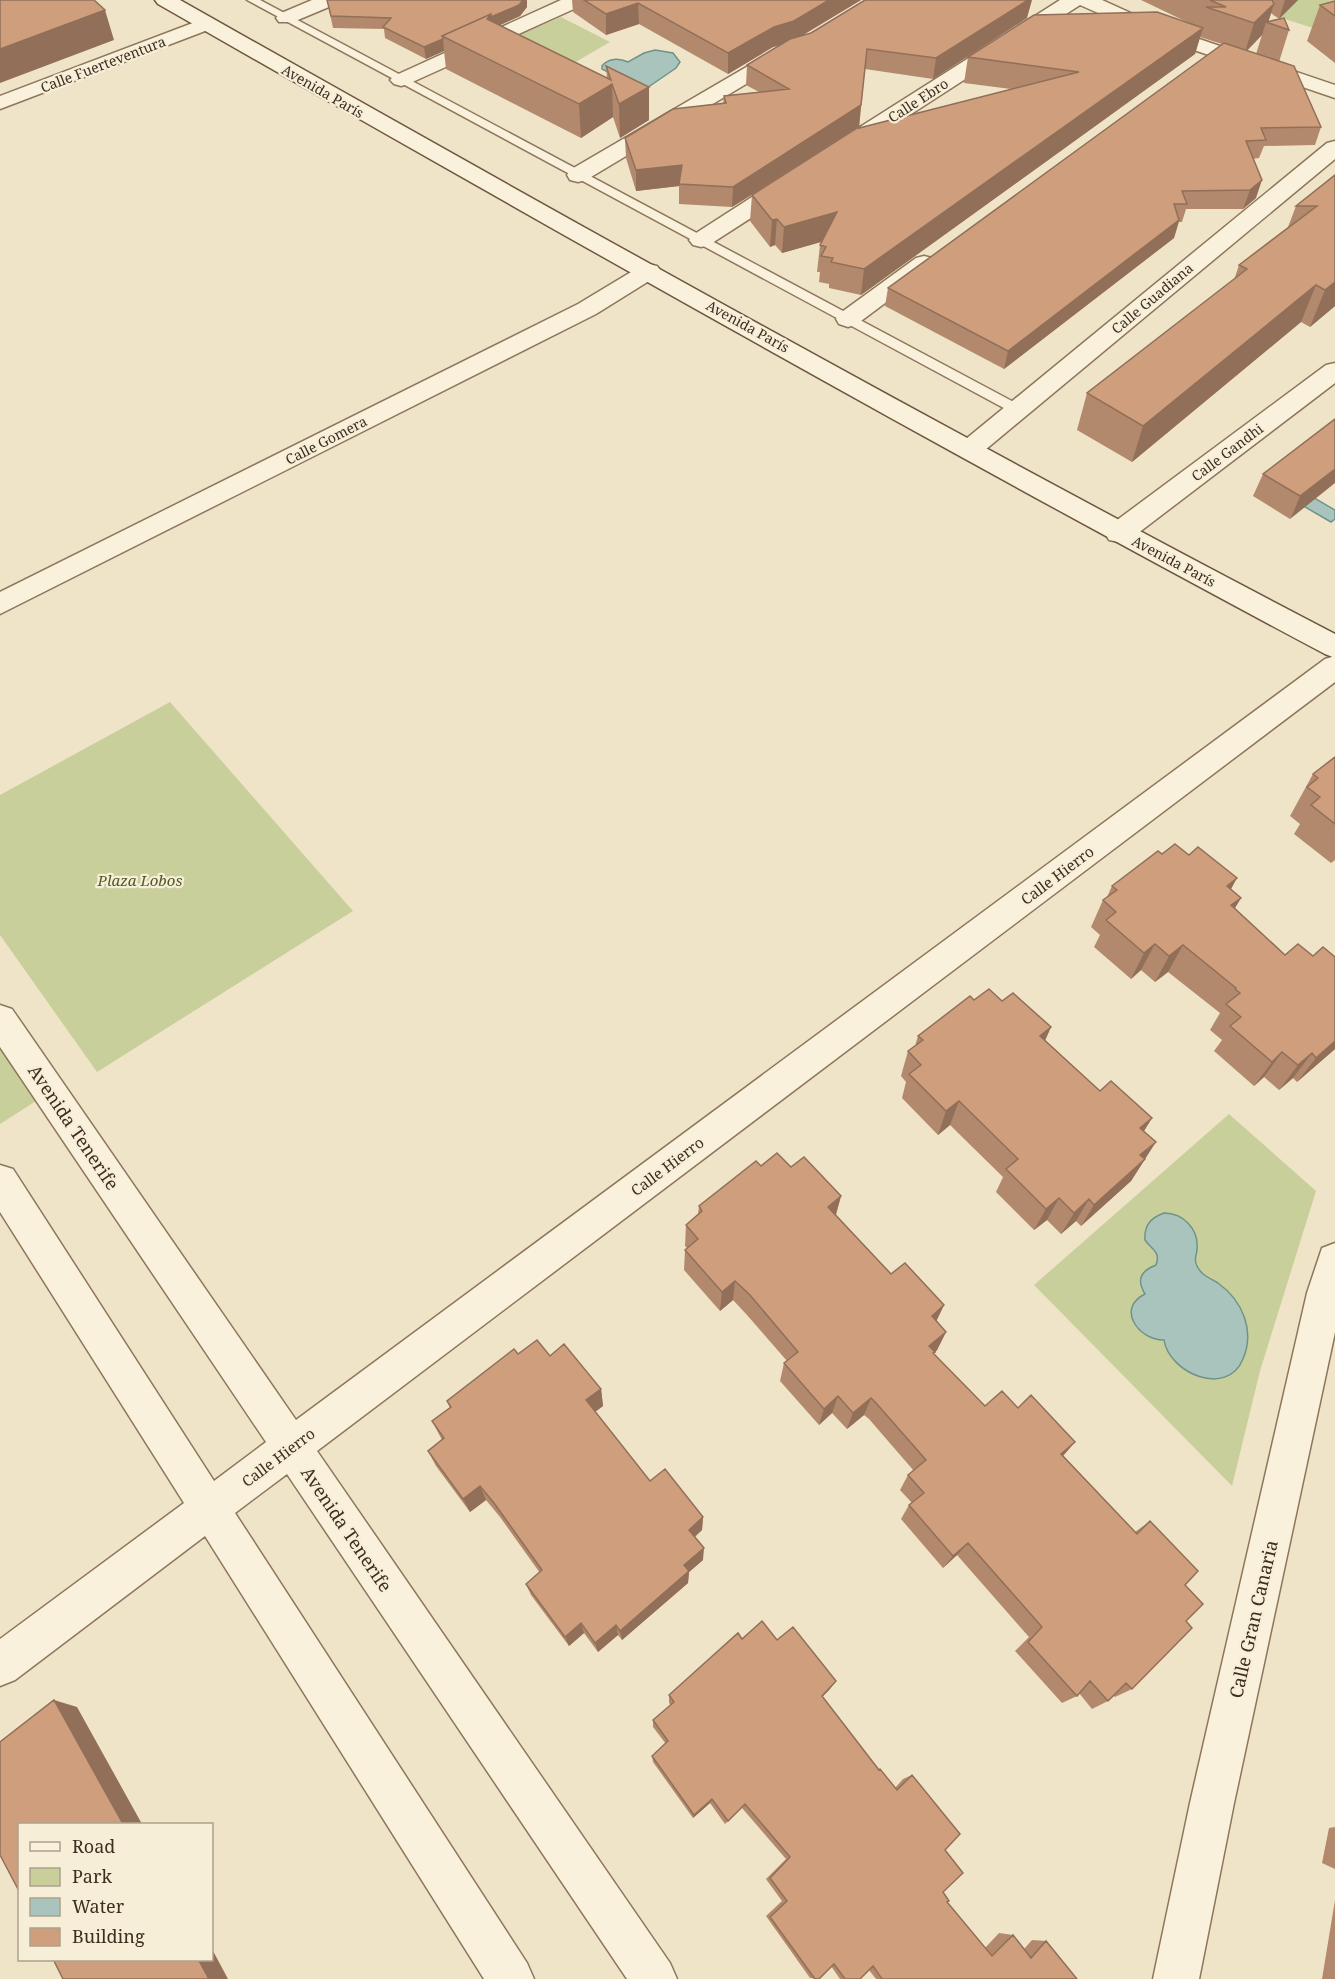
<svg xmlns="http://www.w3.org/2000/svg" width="1335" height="1979" font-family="'Noto Serif',serif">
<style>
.green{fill:#c9cf9b}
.water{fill:#a9c4bc;stroke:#6f938a;stroke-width:1.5}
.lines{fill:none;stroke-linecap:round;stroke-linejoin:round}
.lane-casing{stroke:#8d765c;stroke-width:3}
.street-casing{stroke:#8d765c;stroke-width:3}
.secondary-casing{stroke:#6f573f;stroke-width:3}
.lane{fill:#faf1dc;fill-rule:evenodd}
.street{fill:#faf1dc;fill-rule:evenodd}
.secondary{fill:#faf1dc;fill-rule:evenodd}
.wall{fill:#b2896c;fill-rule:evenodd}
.shaded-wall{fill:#916f58}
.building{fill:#cf9f7d;stroke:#916f58;stroke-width:1.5}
.labels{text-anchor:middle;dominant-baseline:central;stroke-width:4.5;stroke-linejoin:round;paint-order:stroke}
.far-street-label{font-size:14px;fill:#3d2e20;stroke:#f7eed8}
.street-label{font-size:15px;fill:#3d2e20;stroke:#f7eed8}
.park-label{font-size:15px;font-style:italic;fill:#4d5a26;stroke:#f7eed8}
.near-street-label{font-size:18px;fill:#3d2e20;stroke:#f7eed8}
</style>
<rect width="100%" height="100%" fill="#f0e4c8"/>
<!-- green -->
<path class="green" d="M1295,0H1335V35L1272,15Z
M561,17L610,42L548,78L452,65Z
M170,702L353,911L97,1072L0,935V795Z
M0,1047L36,1101L0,1124Z
M1229,1114L1316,1191L1260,1371L1232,1486L1034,1285Z"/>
<!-- water -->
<path class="water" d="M655,50L673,53L680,62L676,68L644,90L602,69V66C608,58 619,58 628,62L644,53Z
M1285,481L1335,510V519L1331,522L1274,489Z
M1164,1213C1183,1213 1199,1229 1197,1249C1197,1256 1193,1259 1197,1266C1201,1275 1210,1278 1218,1283C1243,1301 1255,1331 1243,1359C1227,1398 1169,1373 1164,1340C1138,1340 1116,1308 1145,1294C1136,1279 1141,1271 1156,1265C1161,1252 1152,1250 1145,1240C1144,1226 1150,1218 1164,1213Z"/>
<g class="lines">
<defs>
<path id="lane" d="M247,0H260L1023,407L1025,410L1023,413H1013Z"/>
<path id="street" d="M312,0H339L336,4L293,22H279L276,18L279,14Z
M561,0H588L585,4L408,84L401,86L394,84L390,80L394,76Z
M1060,0H1102L1155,24L1335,85V98L1141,32L1080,5L854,151L846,153L838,151L835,146L838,141Z
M206,18L213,20L216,24L213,28L0,109V96Z
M786,46L793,48L796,52L793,56L586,180L578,182L570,180L567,175L570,170L779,48Z
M1335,141V159L979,455L970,458L961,455L957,449L961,443L1327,143Z
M788,177L796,179L799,184L796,189L709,245L701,247L693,245L689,240L693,235L780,179Z
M924,256L932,258L936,263L932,268L857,324L848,327L839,324L836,319L839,314L916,258Z
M649,264L657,266L661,271L657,276L596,314L0,614V592L578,304L641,266Z
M1335,363V383L1129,540L1119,542L1109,540L1105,533L1109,526L1326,365Z
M1335,656V682L317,1451L670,1963L677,1979H627L287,1474L235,1513L527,1963L534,1979H484L205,1536L15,1680L0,1686V1639L184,1503L0,1212V1165L13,1169L214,1481L266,1442L0,1047V1005L12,1009L296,1420L1325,659Z
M1335,1243V1332L1234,1803L1199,1979H1153L1190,1803L1307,1293L1322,1248Z"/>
<path id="secondary" d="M155,0H180C562,216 946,431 1335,634V658L1325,654C932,445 545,225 158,4Z"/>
</defs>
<!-- lane casing -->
<use href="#lane" class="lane-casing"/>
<!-- street casing -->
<use href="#street" class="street-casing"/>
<!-- secondary casing -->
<use href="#secondary" class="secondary-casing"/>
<!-- lane -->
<use href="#lane" class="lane"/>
<!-- street -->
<use href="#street" class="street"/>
<!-- secondary -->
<use href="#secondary" class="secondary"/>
</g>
<!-- wall -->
<path class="wall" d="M327,0L527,7L520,16L500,25L607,78L606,66L649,120L620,138L613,117L581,138L446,69L444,51L426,59L385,38L384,29L333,28Z
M572,0H861L803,35L1027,18L933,79L865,69L859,128L1011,89L964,83L968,57L1191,24L1141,0H1298L1279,19L1271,13L1268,22L1289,30L1279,62L1321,127L1315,145L1264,146L1259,158L1253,159L1256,198L1243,209H1186L1182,222H1179L1174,238L1004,369L885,306L888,288L1222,44L1200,37L1195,54L861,295L829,288V284L819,282L820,272H817L820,245L821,242L782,253L775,245L770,247L750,221L752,195L732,207L679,204V186L636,191L626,158L625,138L723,104L724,96L759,92L746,85L747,65L780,45L773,47L728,74L639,24L606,35L573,12ZM1262,35L1256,54L1247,51Z
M1335,1V63L1307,41L1320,5Z
M1335,175V306L1310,327L1301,322L1132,462L1077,430L1087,393L1234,280L1239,265L1288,227L1296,206Z
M1335,419L1290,519L1253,496L1263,474Z
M1335,757V860L1331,863L1294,834L1300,824L1290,816L1313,774Z
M1162,854L1231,890L1241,898L1234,909L1335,1049L1297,1082L1293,1078L1279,1090L1264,1077L1254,1086L1214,1051L1222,1040L1210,1030L1220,1013L1168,972L1155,982L1141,970L1131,979L1094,947L1100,935L1091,927L1103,900L1107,897L1112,886Z
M974,1000L1002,1001L1051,1027L1045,1040L1100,1091L1152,1118L1144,1131L1145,1159L1131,1181L1081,1226L1076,1221L1061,1234L1047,1220L1034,1230L996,1192L1003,1177L950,1125L938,1135L902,1098L906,1082L901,1076L908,1051L915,1046L918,1036Z
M761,1166L791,1167L841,1196L836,1215L891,1274L944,1305L936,1321L946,1332L937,1350L934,1354L985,1406L1018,1408L1075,1442L1063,1456L1135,1532L1150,1521L1185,1585L1186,1621L1132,1689L1115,1697L1114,1696L1108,1701L1092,1709L1079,1693L1077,1696L1062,1703L1015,1651L1029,1637L957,1555L943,1568L901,1519L909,1505L912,1503L900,1490L908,1475L914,1471L869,1419L864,1415L847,1429L832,1413L819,1425L780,1381L784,1363L787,1361L747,1315L733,1300L720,1311L684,1270L685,1250L687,1248L685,1246L686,1225L698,1214L699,1206Z
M518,1354L550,1356L601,1389L603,1406L595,1412L650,1481L703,1517L702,1530L695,1537L703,1560L689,1572L688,1583L622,1640L618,1635L598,1652L584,1633L569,1646L531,1595L526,1584L540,1573L500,1517L486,1500L470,1512L436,1466L428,1451L442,1440L432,1421L450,1408L447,1401Z
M742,1639L777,1640L830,1689L822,1697L878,1770L895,1788L903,1779L912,1775L945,1850L943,1892L947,1902L985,1948L999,1933L1013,1935L1024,1949L1032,1940L1046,1941L1077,1979H876L869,1970L860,1979H840L831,1966L819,1979L810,1978L766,1916L782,1901L766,1879L786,1859L742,1808L725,1824L710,1803L693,1818L653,1762L652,1756L666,1744L653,1727V1720L670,1705L669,1702V1695Z
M1335,1827V1869L1322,1863L1329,1828Z
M1335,1900V1979H1322Z"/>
<!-- shaded-wall -->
<path class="shaded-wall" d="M523,0H527V7L520,16L459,44L491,14Z
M829,0H861L793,41L773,47L728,74V53L774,27Z
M1028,0H1032L1027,18L933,79L936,58Z
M1285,0H1298L1279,19Z
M638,3L639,24L606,35V14Z
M1274,4L1268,23L1266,22L1262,35L1245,52L1254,23Z
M105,10L114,40L0,83V49Z
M1203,28L1195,54L861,295L864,269Z
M443,39L444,51L426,59L424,47Z
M612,84L613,117L581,138L579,104Z
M649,87V120L620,138L619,104Z
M861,105L859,126L732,207L733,187Z
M682,165L679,186L636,191V170Z
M1262,180L1256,198L1243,209L1250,190Z
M837,212L835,238L782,253L784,227Z
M777,219L775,245L770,247L772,220Z
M1179,220L1174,238L1004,369L1008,351Z
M1335,282V306L1310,327L1325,290Z
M1316,285L1301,322L1132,462L1143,426Z
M1335,469V483L1290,519L1300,496Z
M1237,878L1222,906L1227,886Z
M1241,898L1225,925L1231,905Z
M1155,944L1141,970L1131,979L1144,953Z
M1183,945L1168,972L1155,982L1169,956Z
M1051,1027L1040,1052V1036Z
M1335,1041V1049L1297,1082L1316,1058Z
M1282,1052L1264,1077L1254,1086L1272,1062Z
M1312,1053L1293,1078L1279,1090L1298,1065Z
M959,1101L950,1125L938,1135L946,1111Z
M1152,1118L1137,1142L1140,1128Z
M1156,1142L1131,1181L1081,1226L1094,1205L1140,1155Z
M841,1196L835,1217L828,1207Z
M1059,1198L1047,1220L1034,1230L1046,1209Z
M1089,1199L1076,1221L1061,1234L1074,1213Z
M735,1281L733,1300L720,1311L722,1292Z
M944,1305L935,1324L932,1316Z
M946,1332L937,1350L934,1353L926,1369L929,1346Z
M601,1389L603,1406L588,1417L586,1400Z
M838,1396L832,1413L819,1425L824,1409Z
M871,1398L864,1415L847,1429L853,1413Z
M1075,1442L1061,1458V1454Z
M480,1486L486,1500L470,1512L463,1499Z
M703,1517L702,1530L688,1542L689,1530Z
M968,1543L957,1555L943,1568L953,1556Z
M704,1548L703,1560L689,1572L688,1583L622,1640L620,1631L684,1565Z
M581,1623L584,1633L569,1646L565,1637Z
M616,1625L618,1635L598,1652L595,1643Z
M836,1681L830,1689L816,1703L822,1696Z
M54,1700L77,1707L142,1824H123Z
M712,1799L710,1803L693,1818L694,1815Z
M212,1949L228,1979H209L198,1959H212Z"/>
<!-- building -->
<path class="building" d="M0,0H94L105,10L0,49Z
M327,0H523L519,5L491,17V14L442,36L443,39L424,47L383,27L391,18L331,16Z
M584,0H829L794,21L774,27L728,53L638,3L606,14Z
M865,0H1028L936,58L867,49L861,105L733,187L679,184L682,165L636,170L625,138L673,109L726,103L724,96L789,89L747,65L790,39L811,33Z
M1210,0H1272L1274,4L1254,23L1206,7H1226Z
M1335,1V16L1320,5Z
M1157,12L1203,28L864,269L831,262L833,258L821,256L826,247L820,245L837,212L784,227L777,219L772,220L752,195L860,126L859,128L1079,72L968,57L1034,15Z
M491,14L487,19L611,80L606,66L649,87L619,104L612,84L579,104L442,36Z
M1284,18L1289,30L1266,22Z
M1224,43L1294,66L1321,127L1261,128L1266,140L1246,141L1262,180L1250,190L1182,191L1187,204H1174L1179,220L1008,351L888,288Z
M1335,175V282L1325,290L1316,285L1143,426L1087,393L1247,269L1239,265L1317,206H1296Z
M1335,419V469L1300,496L1263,474Z
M1335,757V824L1311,805L1320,797L1307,787L1318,778L1313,774Z
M1175,844L1189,855L1198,847L1237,878L1227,886L1241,898L1231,905L1285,955L1298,944L1313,956L1323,947L1335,957V1041L1316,1058L1312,1053L1298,1065L1282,1052L1272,1062L1230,1026L1241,1017L1226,1004L1240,993L1235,989L1236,988L1183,945L1169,956L1155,944L1144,953L1106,920L1116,912L1103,900L1117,890L1112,886L1158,851L1162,854Z
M989,989L1002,1001L1013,993L1051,1027L1040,1036L1100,1091L1111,1081L1152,1118L1140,1128L1156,1142L1140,1155L1145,1159L1094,1205L1089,1199L1074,1213L1059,1198L1046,1209L1006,1169L1018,1159L959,1101L946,1111L909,1074L921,1065L908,1051L923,1040L918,1036L970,996L974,1000Z
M777,1153L791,1167L804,1157L841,1196L828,1207L891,1274L905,1263L944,1305L932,1316L946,1332L929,1346L935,1352L933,1353L985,1406L1002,1391L1018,1408L1031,1395L1075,1442L1061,1454L1137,1534L1150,1521L1198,1571L1185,1585L1203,1604L1186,1621L1192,1628L1132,1689L1126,1683L1108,1701L1090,1681L1077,1696L1028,1642L1042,1627L968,1543L953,1556L909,1505L924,1493L908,1475L926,1460L876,1403L871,1398L853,1413L838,1396L824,1409L784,1363L798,1352L750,1295L735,1281L722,1292L685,1250L698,1239L686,1225L702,1211L699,1206L756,1161L761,1166Z
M537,1340L550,1356L564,1344L601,1389L586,1400L650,1481L665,1469L703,1517L689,1530L704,1548L684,1565L689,1571L620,1631L616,1625L595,1643L581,1623L565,1637L526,1584L542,1570L494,1503L480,1486L463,1499L428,1451L444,1438L432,1421L451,1407L447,1401L514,1349L518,1354Z
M762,1621L777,1640L793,1627L836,1681L822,1696L879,1770L880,1769L897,1790L912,1775L960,1834L945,1850L963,1873L943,1892L949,1901L947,1902L992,1956L1013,1935L1031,1958L1046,1941L1077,1979H882L873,1966L860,1979H845L834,1964L819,1979H815L770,1917L787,1901L770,1878L790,1857L745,1804L728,1821L712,1799L694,1815L652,1756L668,1741L653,1720L674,1702L669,1695L738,1633L742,1639Z
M54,1700L123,1824H20V1893L0,1855V1742Z
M53,1959H198L209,1979H63Z"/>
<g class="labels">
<!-- far-street labels -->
<g class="far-street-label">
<text transform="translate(103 64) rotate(-21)">Calle Fuerteventura</text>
<text transform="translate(323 91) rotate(30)">Avenida París</text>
<text transform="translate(918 100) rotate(-33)">Calle Ebro</text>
<text transform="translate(1152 298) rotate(-40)">Calle Guadiana</text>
<text transform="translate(748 326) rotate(29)">Avenida París</text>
<text transform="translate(326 440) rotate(-27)">Calle Gomera</text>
<text transform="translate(1227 452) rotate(-37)">Calle Gandhi</text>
<text transform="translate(1174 561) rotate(28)">Avenida París</text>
</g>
<!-- street labels -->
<g class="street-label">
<text transform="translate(1057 875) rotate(-37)">Calle Hierro</text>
<text transform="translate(667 1166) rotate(-37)">Calle Hierro</text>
<text transform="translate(278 1457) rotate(-37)">Calle Hierro</text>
</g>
<!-- park labels -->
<g class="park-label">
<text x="140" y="880">Plaza Lobos</text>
</g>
<!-- near-street labels -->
<g class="near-street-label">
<text transform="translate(74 1127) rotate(56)">Avenida Tenerife</text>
<text transform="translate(347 1529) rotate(56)">Avenida Tenerife</text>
<text transform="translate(1253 1619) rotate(-77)">Calle Gran Canaria</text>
</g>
</g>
<!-- legend -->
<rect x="18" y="1823" width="195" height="138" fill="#f7eed8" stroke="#ada18e" stroke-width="1.5"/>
<rect x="30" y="1842" width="30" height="9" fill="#faf1dc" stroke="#ada18e" stroke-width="1.5"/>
<text x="72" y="1853" font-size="18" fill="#3d2e20">Road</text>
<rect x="30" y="1868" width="30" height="18" fill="#c9cf9b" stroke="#ada18e" stroke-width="1.5"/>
<text x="72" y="1883" font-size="18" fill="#3d2e20">Park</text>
<rect x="30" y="1898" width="30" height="18" fill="#a9c4bc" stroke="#ada18e" stroke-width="1.5"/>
<text x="72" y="1913" font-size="18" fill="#3d2e20">Water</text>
<rect x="30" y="1928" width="30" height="18" fill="#cf9f7d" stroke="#ada18e" stroke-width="1.5"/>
<text x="72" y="1943" font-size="18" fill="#3d2e20">Building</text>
</svg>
